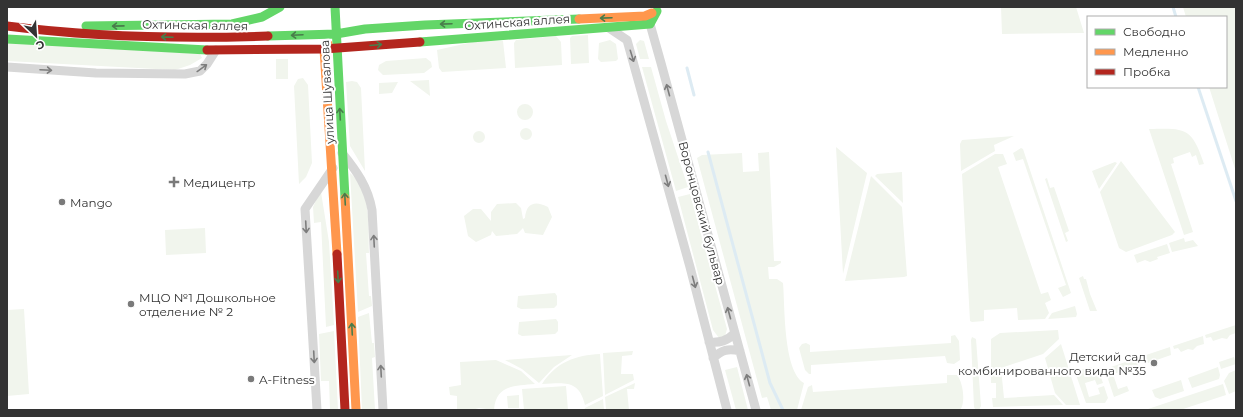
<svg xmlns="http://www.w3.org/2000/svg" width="1243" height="417" font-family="Montserrat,sans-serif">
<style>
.green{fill:#f1f5ed}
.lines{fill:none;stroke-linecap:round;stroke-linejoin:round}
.stream{stroke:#ddebf3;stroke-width:3}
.street{stroke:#d7d7d7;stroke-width:9}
.fast{stroke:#63d668;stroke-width:9}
.slow{stroke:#ff974d;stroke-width:9}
.jam{stroke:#b3261e;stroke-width:9}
.oneway{stroke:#497c4b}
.oneway2{stroke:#7d7d7d}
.poi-dot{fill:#7a7a7a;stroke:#fff;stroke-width:1.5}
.labels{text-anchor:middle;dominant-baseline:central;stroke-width:4;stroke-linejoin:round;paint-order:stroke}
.street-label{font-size:12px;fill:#333;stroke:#fff}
.poi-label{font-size:12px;fill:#333;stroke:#fff;text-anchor:start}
</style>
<rect width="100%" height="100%" fill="#fff"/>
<!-- green -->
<path class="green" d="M1001,7H1076L1084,33L1002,34Z
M1183,7H1236V172L1209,87H1226V17H1186Z
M588,35L589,63L571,64L570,38L572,36Z
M556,36L561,42L562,65L515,68L514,43L516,40Z
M610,40L616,44L618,59L616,61L601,62L598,59L599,43Z
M640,40L644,41L649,59H640L636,44Z
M477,41H503L506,68L442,72L439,68L437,50Z
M7,42L200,54L202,58L190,65L175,70L7,61Z
M426,58L431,62L432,67L424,73L383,75L378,70L379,65L386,61Z
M276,59H288V79H276Z
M642,67H651L666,121L688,187L676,191Z
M303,78L308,85L312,163L306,177L299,184L294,86L298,79Z
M429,80L430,96L410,81Z
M352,81L357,82L361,88L365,171L350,146L346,82Z
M398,82L392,93L379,94V83Z
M517 112a8 8 0 1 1 16 0a8 8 0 1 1-16 0Z
M520 134a6 6 0 1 1 12 0a6 6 0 1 1-12 0Z
M1149,129C1185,128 1192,127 1204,164L1199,165L1196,155L1192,157L1190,152L1173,158L1174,163L1171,164L1193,232L1184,235Z
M473 137a6 6 0 1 1 12 0a6 6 0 1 1-12 0Z
M1014,136L994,145L995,151L961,171L960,144L962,140Z
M836,147L867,173L843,274Z
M1021,148L1023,149L1071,293L1063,297L1058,288L1066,285L1023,159L1016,161L1013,153Z
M769,152L774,261H781V263L774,267H768L769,279H777L783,283C785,305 783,371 804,383L797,410H771L767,397L762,398L697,158L702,155L742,153L743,172L759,171L758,153Z
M995,154H1003L1007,164L998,167L1041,294L1048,292L1051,300L1045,303L1049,313L1045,319L1018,320L1017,308L984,310V321L972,322L970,321L962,174Z
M1121,161L1175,232L1172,235L1126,252L1119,248L1100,192Z
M1115,162L1117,163L1099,189L1092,171Z
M902,172L903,203L875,176L877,174Z
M350,173C372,191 368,227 369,253H366L369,296H371L372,306L358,312Z
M871,176L902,207L907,276L904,277L845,281Z
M1047,178L1050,188L1054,187L1069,231L1065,233L1068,241L1066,242L1045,179Z
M320,192H321L329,242L334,325L326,327L321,222L314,223L313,207Z
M690,194L727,329L725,336L719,338L713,330L678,197Z
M516,203L521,208L523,219L525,218C526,203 535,200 548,207L552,217L543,235L525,233L523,228L517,234L496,236L492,231L491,235L476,242L468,236L464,216L473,209H481L491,221V212L497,204Z
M205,228L206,253L166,255L165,230Z
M1184,238L1185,242L1193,240L1198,246L1172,252L1169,243Z
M1167,244L1170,253L1157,257L1158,259L1150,262L1145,260L1137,263L1134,255Z
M1083,276L1084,279H1086L1090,294L1097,311H1090L1079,278Z
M555,293L557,296V305L554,308L521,309L517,307L518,296Z
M1075,306L1077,314L1076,317L1048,319L1052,313Z
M24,309L29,394L7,396V310Z
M369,313L372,343H374L375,357L372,358L375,410H362L358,317Z
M556,319L558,322V331L555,334L522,336L518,334L519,322Z
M1236,325V333L1230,335L1227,339L1222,338L1213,341L1211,337L1206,338L1205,335Z
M1058,330L1059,339L1043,354L1001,368L1004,398L1054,395L1063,405L993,407L992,398H996V383H991V339L1000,333Z
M334,331L338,410H330L329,381H321L319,334Z
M955,335L959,341L960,360L954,364L947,363L945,356L811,365V374H809L805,370L799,348L802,344L806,343L810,345V352L951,343V336Z
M1203,336L1204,344L1197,346L1193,350L1188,349L1181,352L1178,348L1174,349L1173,346Z
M972,337L976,339L981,406L979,410L975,409L974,407L971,340Z
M1061,344L1080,405H1066L1055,393L1045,358Z
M1170,347L1171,355C1163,358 1156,360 1148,363L1145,359L1141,360L1140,357Z
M633,351L632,355L622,356L621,374H633L634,380L605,395L603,353Z
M600,354L603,396L585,405C579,379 564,383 542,384C556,362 576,355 600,354Z
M572,355L554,367L539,383L522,369L505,360Z
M1234,357L1236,364L1221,369L1219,362Z
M1137,358L1138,366L1130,369L1127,372L1123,371L1113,374L1118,389L1127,386L1129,391L1114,397L1107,376V371L1111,367Z
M496,360L521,371L535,384C515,386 496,384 494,410L479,408L472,410H457V396L450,395L449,387L461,385L460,362Z
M737,367L748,410H736L725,370Z
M1089,367L1098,369L1103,383L1097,385L1095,380L1085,383L1089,397L1100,394L1098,388L1104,386L1108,398L1105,403H1086L1075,372Z
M1218,367L1220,375L1219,379L1192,388L1188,378Z
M1236,370V391L1229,394L1224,381L1229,373Z
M947,375H957C963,382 966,403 960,410H801L808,387L812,385L813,392L947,383Z
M1181,380L1184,391L1160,399L1155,397L1152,390Z
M635,383L634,389H627L629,410H606L605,397Z
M1223,384L1226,395L1180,410H1145Z
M566,386L568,410H524L522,389Z
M519,395V408H508L507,396Z
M603,399L604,410H584L585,408Z"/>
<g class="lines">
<!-- stream -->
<path class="stream" d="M1173,7L1176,17
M687,68L694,95
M1198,87L1236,201
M708,152L770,383L783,410"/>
<!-- street -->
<path class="street" d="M646,19L650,24L661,63L756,410
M609,28L627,40L690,267L727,410
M7,67L96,73L185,74L200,71L207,64L216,50
M342,153C356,170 368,187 372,210L383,410
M709,342C720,343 727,341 735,333
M713,358C722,350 728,348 740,351
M317,410L305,209L333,168"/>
<!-- fast -->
<path class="fast" d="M335,7L345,198
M86,26L232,24L262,17L280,7
M268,36L336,34L365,29L425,25L579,19
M7,39L207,50
M420,42L650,24L657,11"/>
<!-- slow -->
<path class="slow" d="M579,19L645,16L652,13
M328,44L324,49L337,254
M345,198L356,410"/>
<!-- jam -->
<path class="jam" d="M7,26C93,37 182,39 268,36
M207,50L324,49L420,42
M337,254L345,410"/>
</g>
<!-- one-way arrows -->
<defs><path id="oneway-shaft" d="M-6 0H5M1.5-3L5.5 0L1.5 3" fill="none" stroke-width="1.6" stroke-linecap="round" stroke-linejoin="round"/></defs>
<g class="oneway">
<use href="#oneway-shaft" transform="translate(606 18) rotate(178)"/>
<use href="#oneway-shaft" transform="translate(446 24) rotate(178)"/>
<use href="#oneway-shaft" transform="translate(118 26) rotate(179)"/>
<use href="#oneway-shaft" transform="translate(297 35) rotate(177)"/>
<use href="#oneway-shaft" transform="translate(167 37) rotate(-178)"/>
<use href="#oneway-shaft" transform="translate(376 45) rotate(-5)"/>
<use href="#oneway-shaft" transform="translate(340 114) rotate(-93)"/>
<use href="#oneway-shaft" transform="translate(345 199) rotate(-93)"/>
<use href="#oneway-shaft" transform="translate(338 277) rotate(87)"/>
<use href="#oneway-shaft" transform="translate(352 329) rotate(-93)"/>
</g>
<g class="oneway2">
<use href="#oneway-shaft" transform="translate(632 56) rotate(73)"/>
<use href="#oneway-shaft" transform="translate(202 68) rotate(-36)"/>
<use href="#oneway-shaft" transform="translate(46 70) rotate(3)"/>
<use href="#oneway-shaft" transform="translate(668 90) rotate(-105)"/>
<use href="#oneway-shaft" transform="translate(667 181) rotate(75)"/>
<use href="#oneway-shaft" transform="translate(306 227) rotate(87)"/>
<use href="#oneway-shaft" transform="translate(374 241) rotate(-93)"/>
<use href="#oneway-shaft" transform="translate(694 282) rotate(75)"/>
<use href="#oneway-shaft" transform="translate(729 313) rotate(-105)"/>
<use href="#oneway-shaft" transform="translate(314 357) rotate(87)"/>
<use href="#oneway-shaft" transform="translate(381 371) rotate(-93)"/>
<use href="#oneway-shaft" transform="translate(748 380) rotate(-105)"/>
</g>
<!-- markers -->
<g class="poi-dot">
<path d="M172 176h4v4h4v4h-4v4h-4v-4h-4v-4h4z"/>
<circle cx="62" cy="202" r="4"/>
<circle cx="131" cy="304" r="4"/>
<circle cx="1154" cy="363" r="4"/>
<circle cx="251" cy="379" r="4"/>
</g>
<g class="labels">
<!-- street labels -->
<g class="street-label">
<text transform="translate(517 22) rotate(-4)">Охтинская аллея</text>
<text transform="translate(195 25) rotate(1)">Охтинская аллея</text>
<text transform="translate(327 92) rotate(-93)">улица Шувалова</text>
<text transform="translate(702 213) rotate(75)">Воронцовский бульвар</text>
</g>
<!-- poi labels -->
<g class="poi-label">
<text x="183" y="182">Медицентр</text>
<text x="70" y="202">Mango</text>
<text x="139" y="297">МЦО №1 Дошкольное<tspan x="139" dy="14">отделение № 2</tspan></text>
<text x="1146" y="356" text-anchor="end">Детский сад<tspan x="1146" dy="14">комбинированного вида №35</tspan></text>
<text x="259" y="379">A-Fitness</text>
</g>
</g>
<!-- border -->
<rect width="1243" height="417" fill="none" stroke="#333333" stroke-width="16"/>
<!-- legend -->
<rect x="1087" y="16" width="140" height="72" fill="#ffffff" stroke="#adadad"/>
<rect x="1095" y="29" width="20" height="6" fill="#63d668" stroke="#adadad"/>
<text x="1123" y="36" font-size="12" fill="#333333">Свободно</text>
<rect x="1095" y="49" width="20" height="6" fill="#ff974d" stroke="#adadad"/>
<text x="1123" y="56" font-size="12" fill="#333333">Медленно</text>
<rect x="1095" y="69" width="20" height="6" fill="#b3261e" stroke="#adadad"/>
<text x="1123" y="76" font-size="12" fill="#333333">Пробка</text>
<!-- north arrow -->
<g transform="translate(36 36) rotate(155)" stroke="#ffffff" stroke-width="3" paint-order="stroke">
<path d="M0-3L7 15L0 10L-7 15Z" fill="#333333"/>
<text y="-6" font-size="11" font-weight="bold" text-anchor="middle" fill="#333333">С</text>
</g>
</svg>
